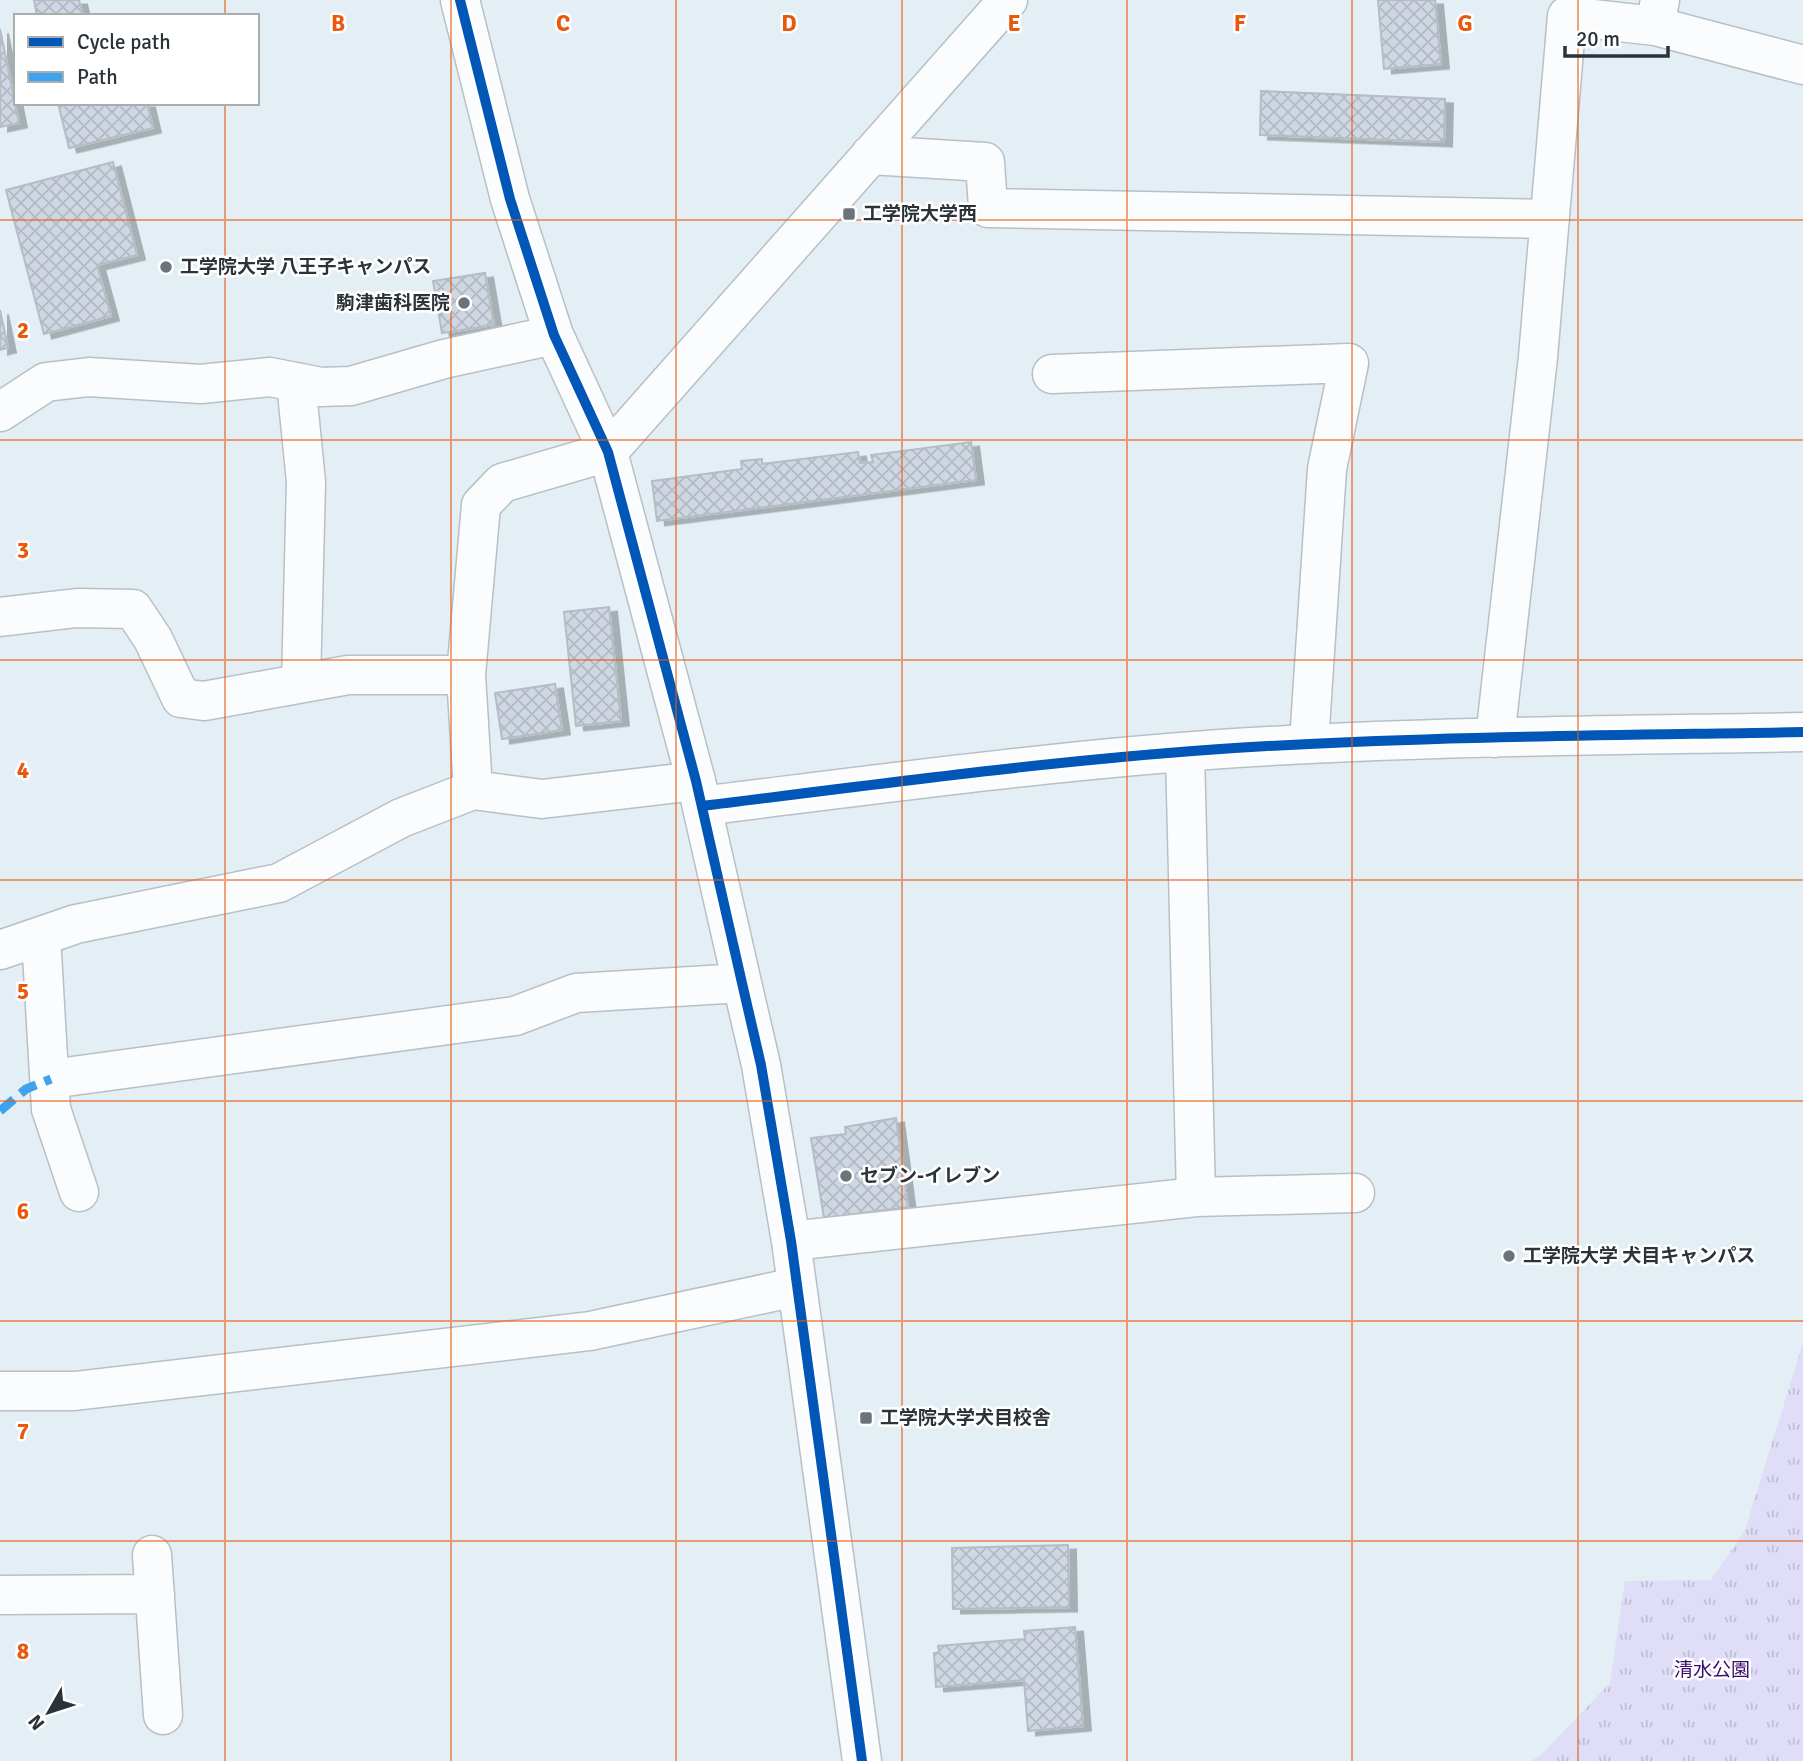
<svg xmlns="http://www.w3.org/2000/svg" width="1803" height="1761" font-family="Signika,'Noto Sans JP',sans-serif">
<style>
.park{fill:url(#park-tufts)}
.building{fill:url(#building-cross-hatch);stroke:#b5bcc3;stroke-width:2;filter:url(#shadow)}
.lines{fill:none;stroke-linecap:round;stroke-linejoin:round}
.minor-casing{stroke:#b8c0c6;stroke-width:41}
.minor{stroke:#fbfcfe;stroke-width:38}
.quiet{stroke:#3ea3ec;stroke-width:9;stroke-dasharray:18 9;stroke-linecap:butt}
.cycleway-casing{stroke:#fff;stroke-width:15}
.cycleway{stroke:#0057b8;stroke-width:10}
.grid{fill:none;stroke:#e8590c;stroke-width:2;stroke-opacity:0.55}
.poi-dot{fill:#6b747a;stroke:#fff;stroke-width:2.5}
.labels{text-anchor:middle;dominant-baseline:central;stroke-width:5;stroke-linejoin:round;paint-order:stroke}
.poi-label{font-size:19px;font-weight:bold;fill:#2b3338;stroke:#fff;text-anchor:start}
.park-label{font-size:19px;fill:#3a0b6a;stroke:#fff}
.grid-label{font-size:23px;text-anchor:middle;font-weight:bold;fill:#e8590c;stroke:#fff;stroke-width:5;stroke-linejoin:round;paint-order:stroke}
</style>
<defs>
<pattern id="park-tufts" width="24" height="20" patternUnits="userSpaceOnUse" patternTransform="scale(1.75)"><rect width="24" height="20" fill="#dfddf7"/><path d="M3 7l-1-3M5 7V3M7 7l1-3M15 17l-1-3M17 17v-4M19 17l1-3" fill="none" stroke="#c0bed4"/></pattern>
<pattern id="building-cross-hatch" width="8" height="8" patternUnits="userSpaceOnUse" patternTransform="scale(1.75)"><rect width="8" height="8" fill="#cfd7e3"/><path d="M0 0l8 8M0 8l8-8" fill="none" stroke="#b2b9c4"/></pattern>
<filter id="shadow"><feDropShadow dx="8" dy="4.5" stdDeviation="0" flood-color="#0004"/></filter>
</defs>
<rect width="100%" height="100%" fill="#e3eef5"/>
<!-- park -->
<path class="park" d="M1803,1343V1761H1531L1540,1756L1610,1683L1625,1581L1711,1580L1745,1530Z"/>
<!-- building -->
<path class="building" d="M34,0H79L83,16H37Z
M1378,0H1435L1441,64L1384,69Z
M0,29L19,123L0,127Z
M1261,91L1445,99L1444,142L1260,135Z
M58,103H147L153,128L69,148Z
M113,162L137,255L97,265L111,316L44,334L6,190Z
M485,273L494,325L442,333L433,281Z
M0,310L8,348L0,350Z
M971,442L976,480L657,521L652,481L742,469L741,461L762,459V464L858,452L860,463L873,462L871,455Z
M609,607L621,721L576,726L564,612Z
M555,684L562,730L502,739L495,693Z
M896,1118L908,1207L824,1218L811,1138L846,1134L845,1127Z
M1068,1545L1069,1607L953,1609L952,1548Z
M1075,1627L1083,1726L1028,1731L1024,1680L936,1687L934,1653L939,1652L938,1646L1025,1639L1024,1631Z"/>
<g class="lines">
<defs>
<path id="minor" d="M460,0L510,199L554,335L608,452L696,781L742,983L761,1065L791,1241L862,1761
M1655,26L1803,65
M870,155L985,162L988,208L1550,219
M1052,374L1349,363L1327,469L1309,743
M296,382L306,482L301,683
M0,412L46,382L89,377L201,384L270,377L321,387L351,386L444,359L554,335
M0,617L77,608L133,609L153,639L181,698L204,701L348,675H466
M1495,738L1538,357L1567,16L1655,26L1660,0
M1185,752L1196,1197
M696,781L542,799L473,790L466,675L481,505L502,483L608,452L1008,0
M702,806C904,781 1106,753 1309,744C1474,736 1638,735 1803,732
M41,936L51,1109L79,1192
M0,950L76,924L279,883L401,818L473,790
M51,1079L515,1016L576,993L742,983
M791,1241L1196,1197L1355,1193
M0,1391H75L590,1331L796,1287
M152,1555L163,1715
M0,1595L155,1594"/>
</defs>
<!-- minor casing -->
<use href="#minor" class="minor-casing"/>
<!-- minor -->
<use href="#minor" class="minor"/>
<!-- quiet -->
<path class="quiet" d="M0,1111L26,1089L51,1079"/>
<defs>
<path id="cycleway" d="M460,0L510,199L554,335L608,452L696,781L742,983L761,1065L791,1241L862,1761
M702,806C904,781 1106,753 1309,744C1474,736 1638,735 1803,732"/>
</defs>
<!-- cycleway casing -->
<use href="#cycleway" class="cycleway-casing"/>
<!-- cycleway -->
<use href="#cycleway" class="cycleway"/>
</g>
<!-- grid -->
<path class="grid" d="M225,0V16M451,0V1761M676,0V1761M902,0V1761M1127,0V1761M1352,0V1761M1578,0V1761M225,103V1761M0,220H1803M0,440H1803M0,660H1803M0,880H1803M0,1101H1803M0,1321H1803M0,1541H1803"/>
<!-- markers -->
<g class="poi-dot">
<rect x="842" y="207" width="14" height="14" rx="3.5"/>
<circle cx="166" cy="267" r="7"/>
<circle cx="464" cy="303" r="7"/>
<circle cx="846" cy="1176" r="7"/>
<circle cx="1509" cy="1256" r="7"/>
<rect x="859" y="1411" width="14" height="14" rx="3.5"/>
</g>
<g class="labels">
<!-- poi labels -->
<g class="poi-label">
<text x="863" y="214">工学院大学西</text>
<text x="180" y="267">工学院大学 八王子キャンパス</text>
<text x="450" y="303" text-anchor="end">駒津歯科医院</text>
<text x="860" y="1176">セブン-イレブン</text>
<text x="1523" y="1256">工学院大学 犬目キャンパス</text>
<text x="880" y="1418">工学院大学犬目校舎</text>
</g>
<!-- park labels -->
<g class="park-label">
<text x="1712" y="1670">清水公園</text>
</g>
</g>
<g class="grid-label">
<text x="338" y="31">B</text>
<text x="563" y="31">C</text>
<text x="789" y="31">D</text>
<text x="1014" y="31">E</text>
<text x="1240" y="31">F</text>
<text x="1465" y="31">G</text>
<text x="23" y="338">2</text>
<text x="23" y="558">3</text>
<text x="23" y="778">4</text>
<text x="23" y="999">5</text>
<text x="23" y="1219">6</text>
<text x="23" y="1439">7</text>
<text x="23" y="1659">8</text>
</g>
<!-- legend -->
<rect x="14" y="14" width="245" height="91" fill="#ffffff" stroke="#aaadaf" stroke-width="2"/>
<rect x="28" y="37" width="35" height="10" fill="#0057b8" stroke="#aaadaf" stroke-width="2"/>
<text x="77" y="49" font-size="21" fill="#2b3338">Cycle path</text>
<rect x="28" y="72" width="35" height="10" fill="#3ea3ec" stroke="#aaadaf" stroke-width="2"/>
<text x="77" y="84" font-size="21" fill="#2b3338">Path</text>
<!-- north arrow -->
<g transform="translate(49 1712) rotate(231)" stroke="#ffffff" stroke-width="5" paint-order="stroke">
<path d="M0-5L12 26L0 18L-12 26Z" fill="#2b3338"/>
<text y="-10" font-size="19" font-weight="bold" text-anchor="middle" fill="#2b3338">N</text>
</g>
<!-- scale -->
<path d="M1565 46v10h103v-10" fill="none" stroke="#2b3338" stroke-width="3.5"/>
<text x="1576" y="46" font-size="21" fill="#2b3338" stroke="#ffffff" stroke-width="5" paint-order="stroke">20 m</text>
</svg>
